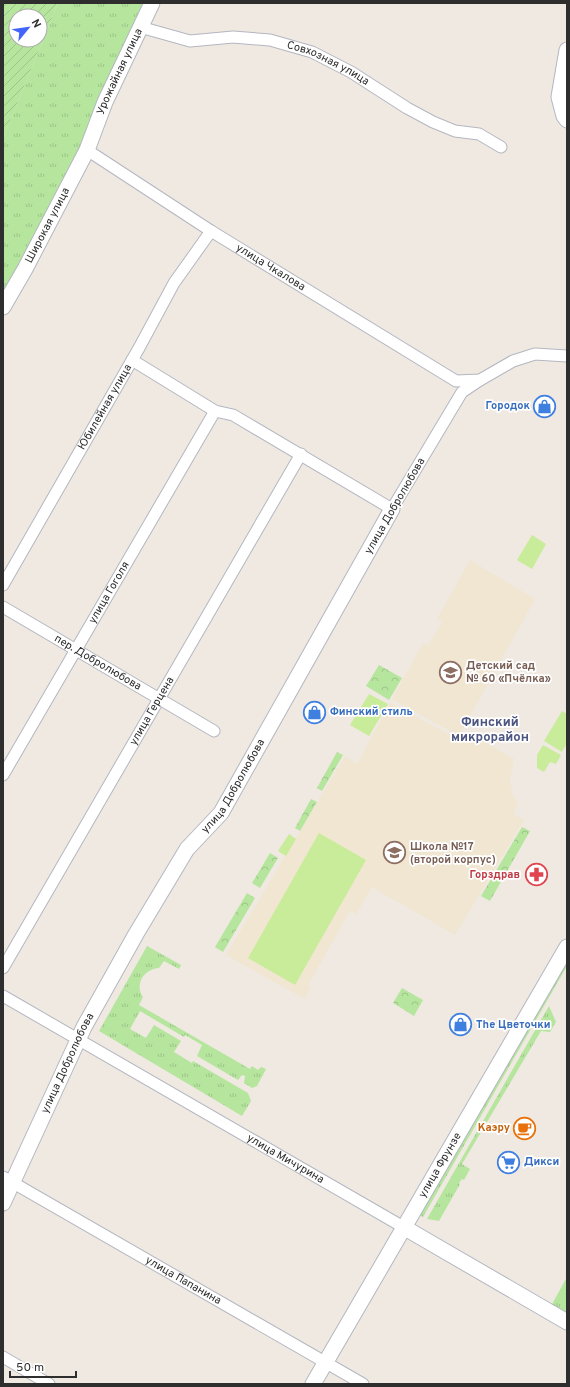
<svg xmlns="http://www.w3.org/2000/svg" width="570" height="1387" font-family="Overpass,sans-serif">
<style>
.education{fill:#f0e6d1}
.grass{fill:url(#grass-tufts)}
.park{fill:url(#park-crowns)}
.garden{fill:url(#garden-furrows);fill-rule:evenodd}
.pitch{fill:#c9ec9a}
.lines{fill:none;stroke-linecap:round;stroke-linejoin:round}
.street-casing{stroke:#b4b7c1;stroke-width:13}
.secondary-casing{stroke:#b4b7c1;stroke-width:17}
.street{stroke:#fff;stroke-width:11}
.secondary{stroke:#fff;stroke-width:15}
.labels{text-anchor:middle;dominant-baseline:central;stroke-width:3.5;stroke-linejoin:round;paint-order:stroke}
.street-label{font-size:11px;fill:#2e2e2e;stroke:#fff}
.shop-label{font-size:11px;font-weight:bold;fill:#366cbe;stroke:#fff;text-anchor:start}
.education-label{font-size:11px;font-weight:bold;fill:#785e54;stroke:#fff;text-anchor:start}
.health-label{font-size:11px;font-weight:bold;fill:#be3a42;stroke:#fff;text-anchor:end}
.food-label{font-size:11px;font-weight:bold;fill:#c56008;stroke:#fff;text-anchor:end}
.quarter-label{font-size:13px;font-weight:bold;fill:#4d5680;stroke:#fff}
</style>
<defs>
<pattern id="grass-tufts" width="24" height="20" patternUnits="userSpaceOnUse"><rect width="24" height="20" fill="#b6e59e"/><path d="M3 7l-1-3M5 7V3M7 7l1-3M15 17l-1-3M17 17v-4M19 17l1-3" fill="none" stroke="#9dc588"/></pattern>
<pattern id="park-crowns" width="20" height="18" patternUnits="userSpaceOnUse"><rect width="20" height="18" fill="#b6e59e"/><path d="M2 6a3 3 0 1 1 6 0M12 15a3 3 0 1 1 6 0" fill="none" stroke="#9dc588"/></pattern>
<pattern id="garden-furrows" width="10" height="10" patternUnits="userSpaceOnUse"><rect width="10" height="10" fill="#b6e59e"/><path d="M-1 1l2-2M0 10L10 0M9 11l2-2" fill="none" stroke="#9dc588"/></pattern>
</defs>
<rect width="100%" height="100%" fill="#efe9e1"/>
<!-- education -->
<path class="education" d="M470,560L535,599L459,736L392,699L423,643L428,646L442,622L437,619Z
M390,703L465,743L471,734L514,759L510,780L512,793L518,805L514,814L524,820L455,935L372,887L356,914L350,911L308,985L311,987L305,999L226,955L345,756L357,764Z"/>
<!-- grass -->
<path class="grass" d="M58,3H147L80,151L3,296V138Z
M147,946L181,965L179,969L164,961L159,968C144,969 134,984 143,997L139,1005L250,1069L252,1066L258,1070L261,1067L266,1069L257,1086L252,1088L244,1083L245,1076L242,1075L238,1080L197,1056L202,1045L185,1035L184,1037L140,1011L130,1029L146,1038L154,1025L181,1041L174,1052L192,1063L193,1061L248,1093L251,1101L242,1116L99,1031Z
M567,961V966L423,1217L417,1214Z
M549,1006L556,1022L550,1032L541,1031L462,1164L470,1169L464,1180L462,1179L459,1183L460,1184L439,1221L427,1219Z
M567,1277V1315L551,1306Z"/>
<!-- park -->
<path class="park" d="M379,665L402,678L389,700L366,686Z
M337,752L343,755L322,791L317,788Z
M311,799L317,802L300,831L295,828Z
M522,827L530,831L490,901L481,896Z
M270,853L278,858L260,888L252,883Z
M247,893L255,898L223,952L215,947Z
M402,988L423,1000L414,1016L393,1003Z"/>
<!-- garden -->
<path class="garden" d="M3,3H58L3,138ZM16,16H40V40H16Z"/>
<!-- pitch -->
<path class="pitch" d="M532,535L546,544L532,569L517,560Z
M369,694L388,704L369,736L350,725Z
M562,711L567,714V743L562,752L544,741Z
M543,745L561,755L556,764L550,762L544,772L537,768V755Z
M319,833L366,860L295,985L248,958Z
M289,834L296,839L286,856L278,851Z"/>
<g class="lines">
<defs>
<g id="street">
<path id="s1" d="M140,27L190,41L233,37L270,40L312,52L351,72L407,108L433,122L455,131L479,134L501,147"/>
<path id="s2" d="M87,150L211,231L456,381L480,380L513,361L535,354L567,356"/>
<path d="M132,360L215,411L233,415L392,509L462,392L480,380"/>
<path id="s3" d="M3,585L139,348L174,283L211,231"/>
<path id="s4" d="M3,607L214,731"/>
<path id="s5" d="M3,775L215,411"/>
<path id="s6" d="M3,968L301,454"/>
<path id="s7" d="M3,996L405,1228"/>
<path id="s8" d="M3,1177L363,1384"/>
<path d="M3,1357L49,1384"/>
</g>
<g id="secondary">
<path d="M567,50L559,97L564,116L567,120"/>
<path id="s9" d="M3,307L25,269L87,150L105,102L152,3"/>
<path id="s10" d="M3,1203L84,1027L136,934L187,849L221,813L392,509"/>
<path d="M405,1228L567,1322"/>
<path id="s11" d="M313,1384L567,947"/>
</g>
</defs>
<!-- street casing -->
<use href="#street" class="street-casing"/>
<!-- secondary casing -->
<use href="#secondary" class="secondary-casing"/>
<!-- street -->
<use href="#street" class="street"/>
<!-- secondary -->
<use href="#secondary" class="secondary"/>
</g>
<!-- icons -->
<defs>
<symbol id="shop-ring" viewBox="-11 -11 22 22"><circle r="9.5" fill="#fff" stroke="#3f7fe0" stroke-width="1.5"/><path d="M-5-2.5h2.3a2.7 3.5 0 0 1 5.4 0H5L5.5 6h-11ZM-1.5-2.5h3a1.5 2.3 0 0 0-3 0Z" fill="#3f7fe0"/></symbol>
<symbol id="school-ring" viewBox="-11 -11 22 22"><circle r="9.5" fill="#fff" stroke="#8d6e63" stroke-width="1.5"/><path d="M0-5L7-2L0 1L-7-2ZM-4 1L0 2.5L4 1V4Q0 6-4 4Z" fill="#8d6e63"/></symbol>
<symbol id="pharmacy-ring" viewBox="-11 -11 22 22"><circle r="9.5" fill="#fff" stroke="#e0444e" stroke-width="1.5"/><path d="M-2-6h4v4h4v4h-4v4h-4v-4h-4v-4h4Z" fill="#e0444e"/></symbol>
<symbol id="cafe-ring" viewBox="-11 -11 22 22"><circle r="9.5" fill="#fff" stroke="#e8710a" stroke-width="1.5"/><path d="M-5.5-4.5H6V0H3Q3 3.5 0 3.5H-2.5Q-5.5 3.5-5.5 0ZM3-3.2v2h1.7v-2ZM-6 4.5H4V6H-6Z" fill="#e8710a"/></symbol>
<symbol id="supermarket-ring" viewBox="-11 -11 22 22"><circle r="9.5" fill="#fff" stroke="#3f7fe0" stroke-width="1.5"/><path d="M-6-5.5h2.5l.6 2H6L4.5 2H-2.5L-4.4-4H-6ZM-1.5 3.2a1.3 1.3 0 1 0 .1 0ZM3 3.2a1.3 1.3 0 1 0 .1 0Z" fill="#3f7fe0"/></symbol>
</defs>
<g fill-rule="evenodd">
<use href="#shop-ring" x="532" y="394" width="25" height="25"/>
<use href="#school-ring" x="438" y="660" width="25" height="25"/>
<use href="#shop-ring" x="302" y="700" width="25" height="25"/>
<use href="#school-ring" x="382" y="840" width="25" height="25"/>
<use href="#pharmacy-ring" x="524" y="862" width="25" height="25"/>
<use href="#shop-ring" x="448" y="1012" width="25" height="25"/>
<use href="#cafe-ring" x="512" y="1116" width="25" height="25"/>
<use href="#supermarket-ring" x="496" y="1150" width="25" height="25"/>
</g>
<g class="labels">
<!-- street labels -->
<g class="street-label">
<text stroke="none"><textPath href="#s1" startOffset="195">Совхозная улица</textPath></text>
<text stroke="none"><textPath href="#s9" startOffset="263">Урожайная улица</textPath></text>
<text stroke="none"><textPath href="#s9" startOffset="93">Широкая улица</textPath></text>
<text stroke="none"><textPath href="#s2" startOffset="218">улица Чкалова</textPath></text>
<text stroke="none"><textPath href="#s3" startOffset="205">Юбилейная улица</textPath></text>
<text transform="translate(395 506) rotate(-60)">улица Добролюбова</text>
<text stroke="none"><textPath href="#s5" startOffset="211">улица Гоголя</textPath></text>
<text stroke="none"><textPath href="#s4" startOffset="110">пер. Добролюбова</textPath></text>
<text stroke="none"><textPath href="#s6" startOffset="297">улица Герцена</textPath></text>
<text stroke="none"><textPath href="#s10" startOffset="478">улица Добролюбова</textPath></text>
<text stroke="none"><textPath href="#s10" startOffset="154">улица Добролюбова</textPath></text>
<text stroke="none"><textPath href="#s7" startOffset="326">улица Мичурина</textPath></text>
<text stroke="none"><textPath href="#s11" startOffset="253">улица Фрунзе</textPath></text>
<text stroke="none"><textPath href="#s8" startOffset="208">улица Папанина</textPath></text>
</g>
<!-- shop labels -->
<g class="shop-label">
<text x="530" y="406" text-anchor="end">Городок</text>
<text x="330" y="712">Финский стиль</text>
<text x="476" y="1025">The Цветочки</text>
<text x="524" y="1162">Дикси</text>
</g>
<!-- education labels -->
<g class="education-label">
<text x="466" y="666">Детский сад<tspan x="466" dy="13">№ 60 «Пчёлка»</tspan></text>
<text x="410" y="847">Школа №17<tspan x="410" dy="13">(второй корпус)</tspan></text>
</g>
<!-- health labels -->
<g class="health-label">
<text x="520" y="875">Горздрав</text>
</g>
<!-- food labels -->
<g class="food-label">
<text x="510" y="1128">Каэру</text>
</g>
<!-- quarter labels -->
<g class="quarter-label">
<text x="490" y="723">Финский<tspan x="490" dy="15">микрорайон</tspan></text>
</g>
</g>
<!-- border -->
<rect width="570" height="1387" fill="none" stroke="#2e2e2e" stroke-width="8"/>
<!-- north arrow -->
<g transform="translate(28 28) rotate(61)"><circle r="19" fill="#ffffff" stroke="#ababab"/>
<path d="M0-3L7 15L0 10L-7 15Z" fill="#4264fb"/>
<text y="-6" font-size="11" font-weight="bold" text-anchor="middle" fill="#2e2e2e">N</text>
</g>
<!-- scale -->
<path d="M10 1371v6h66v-6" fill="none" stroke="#2e2e2e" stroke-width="2"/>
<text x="16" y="1371" font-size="12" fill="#2e2e2e" stroke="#ffffff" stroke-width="3" paint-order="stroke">50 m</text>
</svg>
